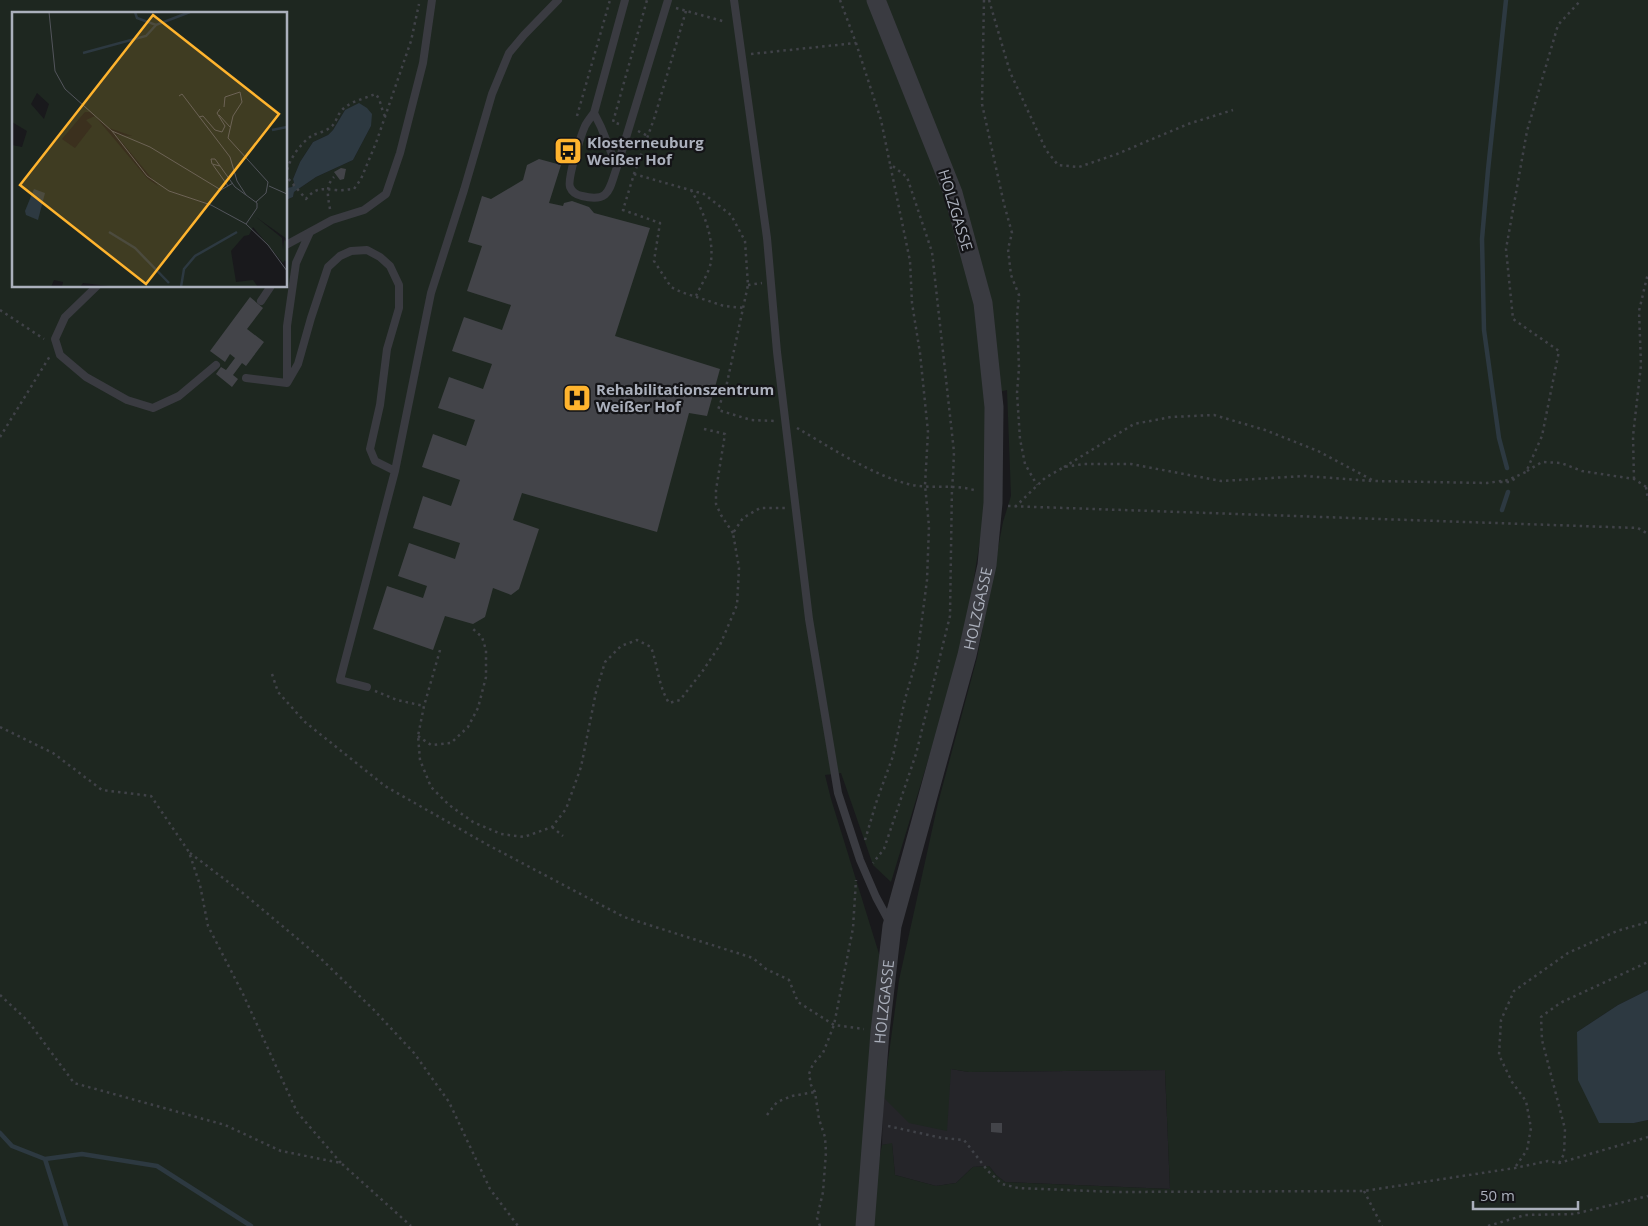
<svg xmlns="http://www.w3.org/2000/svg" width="1648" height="1226" font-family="'Open Sans',sans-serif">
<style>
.built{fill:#252529}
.green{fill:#1e2720;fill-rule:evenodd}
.water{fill:#2d3941}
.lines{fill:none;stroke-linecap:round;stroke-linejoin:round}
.stream{stroke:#2d3941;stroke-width:4.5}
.building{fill:#434449}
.path{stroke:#404248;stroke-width:2.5;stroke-dasharray:2.5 4;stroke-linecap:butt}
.service{stroke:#3a3b41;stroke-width:8}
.tertiary{stroke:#3a3b41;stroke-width:19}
.labels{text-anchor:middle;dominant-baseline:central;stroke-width:4.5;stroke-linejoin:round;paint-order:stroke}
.poi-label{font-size:15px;font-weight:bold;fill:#abb0bc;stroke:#141417;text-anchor:start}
.street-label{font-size:15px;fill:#abb0bc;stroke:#141417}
.inset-river{fill:none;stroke:#2d3941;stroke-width:2.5}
.inset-road{fill:none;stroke:#53555c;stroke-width:1}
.view{fill:#ffb42e;fill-opacity:0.15;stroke:#ffb42e;stroke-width:2.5}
.inset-edge{fill:none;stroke:#abb0bc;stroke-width:2.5}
</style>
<rect width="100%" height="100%" fill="#19191c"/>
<!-- built -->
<path class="built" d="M951,1069L969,1072L1165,1070L1170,1189L1005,1182L996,1175L989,1166L973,1167L956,1183L936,1186L895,1175L892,1144L882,1145L883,1097Z"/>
<!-- green -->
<path class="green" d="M0,0H1648V990L1618,1005L1577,1032L1634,1123L1648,1120V1226H0ZM14,14H286V188L292,187L294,183L293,179L300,162L313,142L328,135L333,130L345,110L371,126L353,160L316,177L294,192L293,197L286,200V286H14ZM1007,390L1011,496L1003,522L977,658L938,803L899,980L883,1097L909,1123L947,1131L951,1069L969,1072L1165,1070L1170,1189L1005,1182L996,1175L989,1166L973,1167L956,1183L936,1186L895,1175L892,1143L882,1145L874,1183L862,1185L870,1042L880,957L831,799L825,775L841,773L873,865L891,882L954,675L967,621L989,485L986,395Z"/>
<!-- water -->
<path class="water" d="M359,103L367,108L372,114L371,126L353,160L316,177L294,192L293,197L286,200V188L292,187L294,183L293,179L300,162L313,142L328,135L333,130L345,110Z
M1648,990V1120L1634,1123H1599L1578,1080L1577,1032L1618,1005Z"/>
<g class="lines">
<!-- stream -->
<path class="stream" d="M1506,0L1488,170L1482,239L1484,330L1499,438L1507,468
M1502,510L1508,492
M0,1133L12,1146L45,1159L66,1226
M45,1159L82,1154L157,1166L251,1226"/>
</g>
<!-- building -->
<path class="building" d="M539,159L561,165L549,203L563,206L564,203L572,201L589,207L594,213L650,228L615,336L720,369L707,416L689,413L657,532L522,493L513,520L539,529L519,589L511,595L493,588L485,617L473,624L445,616L433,650L373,629L387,586L423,598L427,586L398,576L409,543L455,559L460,543L413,528L423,496L451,506L460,480L422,467L433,434L466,446L475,420L438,408L449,377L483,389L492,364L452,351L464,317L502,330L511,305L467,291L482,246L468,242L482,196L491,199L523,180L527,165Z
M341,168L346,169L344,179L340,180L334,172Z
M250,297L263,308L247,329L264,342L246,366L242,363L233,375L238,379L232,387L216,374L221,367L226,370L235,358L230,354L225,362L210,351Z
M991,1123H1002V1133L991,1132Z"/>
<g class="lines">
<!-- path -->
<path class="path" d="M840,0L856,43L881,120L890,164L907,177L932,252L954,452L953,477L952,486L950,616L916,754L884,849L873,863
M984,0L982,104L1004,204L1012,233L1008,249L1011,275L1019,295L1017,316L1019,368L1017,393L1020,439L1025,464L1037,485
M989,0L1010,72L1046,150L1058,165L1079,167L1117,154L1188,124L1233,110
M676,8L726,22
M686,11L654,119L634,174L623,210L660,223L654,261L671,287L681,292L724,306L744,308
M751,54L856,43
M385,116C381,110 381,98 375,94C364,99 350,101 341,111C337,116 336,123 331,127C326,131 319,133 313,135C300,143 287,162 286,176L306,199C316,187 322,189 336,190C342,191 348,189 354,189L361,179L376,143L411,41L419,4
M577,116L610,0
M619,124L613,122L647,0
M638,131L648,136
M634,174L704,194L731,215L745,241L748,285L727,383L718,410L751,420L775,421
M691,190C703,210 714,237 711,261C710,271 700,287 696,296
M330,209C328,197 325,186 334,177
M748,285L762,283
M0,310L44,339
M797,428C830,447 870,474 908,484C930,490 953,483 977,491
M704,429L725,434L716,490V504L721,515L733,533
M0,437L50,356
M1064,467L1134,424L1171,417L1214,415L1265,430L1318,451L1374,481L1487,483L1508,480L1526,472L1542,436L1559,351L1513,319L1506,249L1527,131L1558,25L1581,0
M1527,471L1542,462L1561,463L1582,471L1634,479L1648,488
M1634,479L1633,436L1641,365L1639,311L1648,273
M1500,482H1509L1518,477
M1646,487L1648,500
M1008,506L1638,528L1648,534
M1015,507L1045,478L1064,467L1084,464H1131L1221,481L1305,476L1372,481
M440,650L424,706L418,736L420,760L431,787L449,805L473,822L501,834L524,837L552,827L566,809L581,767L596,692L605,662L621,646L637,640L651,647C658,666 658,685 669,703L680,700L702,672L720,645L737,605L739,568L733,533L743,518L760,508H785
M272,674L278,692L305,722L385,786L488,845L624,917L753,958L766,969L789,980L798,1002L834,1025L864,1029
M375,691L397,700L424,706
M0,727L53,753L102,790L151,796L189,852L200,885L208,926L243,994L297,1112L341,1163
M418,736L431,745L451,743L468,727L478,708L486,677V650L482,637L473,629
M552,827L563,836
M865,840L877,800L893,756L905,699L917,658L927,580L929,526L925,485L928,432L920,353L912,303L910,261L890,164
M190,853L244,894L317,955L373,1009L414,1053L449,1102L490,1189L518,1226
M0,995L28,1021L74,1083L225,1125L281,1151L341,1163L411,1226
M767,1115L777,1102L792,1096L815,1092
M888,1126L942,1138L964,1140L988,1171L1002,1184L1018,1188L1115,1192L1364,1191L1515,1168L1548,1161L1559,1163L1648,1137
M1559,1163L1564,1154L1565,1129L1542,1040L1541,1017L1560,1003L1648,962
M1516,1166L1527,1150L1531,1128L1526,1101L1512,1082L1499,1055L1501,1020L1514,991L1568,953L1617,931L1648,922
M1364,1191L1382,1226
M820,1226L817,1218L823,1192L826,1152L825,1137L819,1119L815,1092L811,1085L809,1074L813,1064L823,1053L834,1025L853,928L856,880
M1488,1226L1525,1215L1574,1214L1648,1196"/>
<!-- service -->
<path class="service" d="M734,0L767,238L777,352L809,619L838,793L860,860L876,897L890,923
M594,113L601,127L617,167C609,189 610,203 582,196C577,195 572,192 570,187C567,179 581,135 585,126C587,122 591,117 594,113L625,0
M617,167L668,0
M286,245L332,220L364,210L386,194L400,153L423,63L432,0
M97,286L65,317L55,339L60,355L86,377L127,400L153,408L179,396L216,365
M261,301L271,286
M246,378L287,383L298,364L311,318L328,267L340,256L351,251L367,250L380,257L390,266L399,285V308L387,349L380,405L370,449L375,461L395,471
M287,381V326L296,263L310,232
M367,687L340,680L395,471L431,293L464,190L492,94L509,53L524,35L558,0"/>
<!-- tertiary -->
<path class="tertiary" id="s1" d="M865,1226L880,1032L892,926L967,655L987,565L993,503L994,407L983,303L953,193L876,0"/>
</g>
<!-- icons -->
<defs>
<symbol id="bus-square" viewBox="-11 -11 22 22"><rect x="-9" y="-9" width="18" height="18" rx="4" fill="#ffb42e" stroke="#141417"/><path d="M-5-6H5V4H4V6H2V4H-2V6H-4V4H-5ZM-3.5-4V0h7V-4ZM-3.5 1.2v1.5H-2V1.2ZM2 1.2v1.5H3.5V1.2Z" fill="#111"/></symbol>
<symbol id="hospital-square" viewBox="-11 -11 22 22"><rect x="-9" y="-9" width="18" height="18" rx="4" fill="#ffb42e" stroke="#141417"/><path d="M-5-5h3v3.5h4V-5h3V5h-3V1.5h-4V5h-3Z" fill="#111"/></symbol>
</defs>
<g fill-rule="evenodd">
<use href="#bus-square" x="552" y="135" width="32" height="32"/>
<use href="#hospital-square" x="561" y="382" width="32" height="32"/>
</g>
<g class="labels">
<!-- poi labels -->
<g class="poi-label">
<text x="587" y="142">Klosterneuburg<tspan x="587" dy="17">Weißer Hof</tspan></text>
<text x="596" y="389">Rehabilitationszentrum<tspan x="596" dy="17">Weißer Hof</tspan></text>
</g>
<!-- street labels -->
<g class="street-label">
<text transform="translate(956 210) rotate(73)">HOLZGASSE</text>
<text stroke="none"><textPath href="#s1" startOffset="630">HOLZGASSE</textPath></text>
<text stroke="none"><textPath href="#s1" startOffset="225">HOLZGASSE</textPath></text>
</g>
</g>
<!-- overview -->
<g transform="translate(12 12)">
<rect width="275" height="275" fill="#19191c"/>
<path d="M0,0H275V227L244,205L270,226L271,237L272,228L275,230V252L273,248L271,251L241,215L237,223L232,224L219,239L224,270L241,268L246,275H105L71,271L68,275H50L51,270L42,268L39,275H0V133L10,135L15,119L0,110ZM25,81L37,92L32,107L19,92ZM73,100H78L97,116L120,124L104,123L146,174L135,166L83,104L74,108L80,114L63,136L50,127Z" fill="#1e2720" fill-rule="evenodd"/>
<path d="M22,177L33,181L26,208L14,203L13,199Z" fill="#2d3941"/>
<path class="inset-river" d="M123,0L125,6L144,13L178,0M71,41L134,24L144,13M260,118L275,115M97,220L123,236L157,271M169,275L172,257L183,244L225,220"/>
<path class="inset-road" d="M37,0L43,59L53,77L100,119L135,164L157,179L199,193L234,212L256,233L275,259M167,84L170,82L218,145L225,169L234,183M212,95L213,85L228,80L230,90L221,104L216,126L256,170L254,181L244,190M207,103L218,115M187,105L191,104L203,118L210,120L213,114L205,101L208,97M100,119L138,135L209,178L221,171M201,153L216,174M208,154L200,152L199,147H203L223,175L245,191V196L234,212M257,174L275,182"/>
<path class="view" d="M141,3L267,102L134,272L8,173Z"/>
<rect width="275" height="275" class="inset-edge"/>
</g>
<!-- scale -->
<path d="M1473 1201v8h105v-8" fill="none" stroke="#abb0bc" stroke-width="2.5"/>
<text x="1480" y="1201" font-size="15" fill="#abb0bc" stroke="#141417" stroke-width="4" paint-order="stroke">50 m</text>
</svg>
